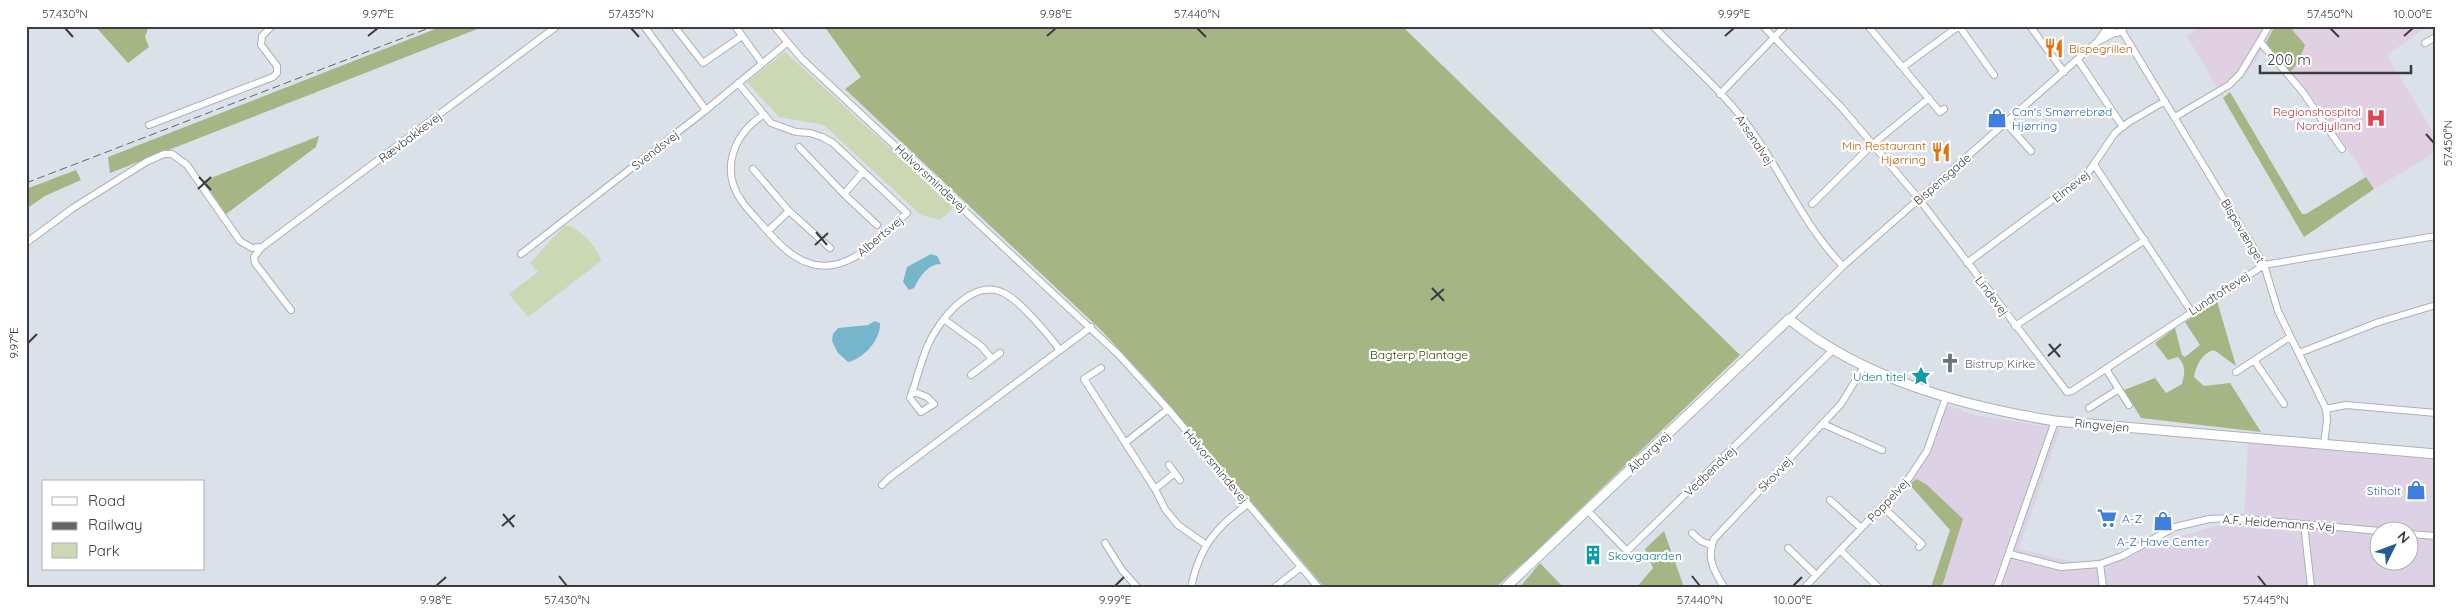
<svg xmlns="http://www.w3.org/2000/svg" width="2462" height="613" font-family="Quicksand,sans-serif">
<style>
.industrial{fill:#ddd1e5;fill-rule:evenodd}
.medical{fill:#e0d0e2}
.green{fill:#cbd8b3}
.forest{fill:#a5b684}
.water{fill:#76b6ca}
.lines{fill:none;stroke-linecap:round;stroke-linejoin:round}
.minor-casing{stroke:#abb1b9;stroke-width:8}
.major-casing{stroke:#abb1b9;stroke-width:11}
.minor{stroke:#fff;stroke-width:6}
.major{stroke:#fff;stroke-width:9}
.rail{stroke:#63676c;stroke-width:1;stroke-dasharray:8 4;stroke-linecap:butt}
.ticks{fill:none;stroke:#3a3c40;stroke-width:2}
.labels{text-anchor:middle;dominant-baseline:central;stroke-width:4.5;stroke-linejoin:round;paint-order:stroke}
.food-label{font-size:12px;fill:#c56008;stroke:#fff;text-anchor:start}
.shop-label{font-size:12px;fill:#366cbe;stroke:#fff;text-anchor:start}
.health-label{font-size:12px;fill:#be3a42;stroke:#fff;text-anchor:end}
.street-label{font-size:12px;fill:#3a3c40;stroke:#fff}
.park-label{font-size:12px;fill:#37460d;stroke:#fff}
.worship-label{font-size:12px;fill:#5b616d;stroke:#fff;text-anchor:start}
.culture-label{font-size:12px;fill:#0d838f;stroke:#fff;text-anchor:end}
.neatline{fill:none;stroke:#3a3c40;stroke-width:2}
.ticks-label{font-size:12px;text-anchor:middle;fill:#3a3c40}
</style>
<rect width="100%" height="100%" fill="#dae1e9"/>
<!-- industrial -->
<path class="industrial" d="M1941,403L1976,415L2060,429L2019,549L2082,564L2244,518L2248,442L2436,460V587H1942L1963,519L1917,479L1909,484L1904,479L1930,438ZM2380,530H2410V560H2380Z"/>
<!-- medical -->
<path class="medical" d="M2201,26H2424L2425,28L2387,55L2436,137V152L2374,189L2315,100L2266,44L2251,68L2222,96L2187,36Z"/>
<!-- green -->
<path class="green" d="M785,52L954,207L940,220L921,215L824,125L779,117L747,82Z
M565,225C580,228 598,247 601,261L528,317L509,294L538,272L530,263Z"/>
<!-- forest -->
<path class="forest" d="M95,26H149L145,37L149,47L128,63Z
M443,26H485L110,173L108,157Z
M824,26H1402L1740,355L1530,557L1496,587H1324L1152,385L1102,331L845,89L861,77Z
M2275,26H2289L2305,45L2298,63L2290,72L2266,43Z
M2230,92L2302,214H2306L2366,177L2374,189L2304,237L2223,98Z
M319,136L316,147L226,214L203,181Z
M76,170L81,180L45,196L26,209V189Z
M2217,301L2236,366L2214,350C2202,353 2196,365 2194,377L2204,386L2230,383L2261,432L2141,418L2124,390L2155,378L2166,393L2182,384C2185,373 2186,366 2178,357L2168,360L2155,343L2175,328L2182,355L2185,357L2200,345L2185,322Z
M1917,479L1927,485L1963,519L1942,587H1931L1950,530L1909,484Z
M1664,531L1684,587H1637L1653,568L1645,549Z
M1540,563L1563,587H1520Z"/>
<!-- water -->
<path class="water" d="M931,254L937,256L941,264C927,264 920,277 914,288L909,290L903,282L907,267Z
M875,321L880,323C881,340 863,359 848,362L838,353L832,341L833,334L838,328L868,325Z"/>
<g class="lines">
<defs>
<path id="minor" d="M644,26L706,110
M674,26L703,63L742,36
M735,26L762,63
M774,26L802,59L1119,355L1168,409L1318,587
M1653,26C1684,58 1719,88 1746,123C1781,169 1802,224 1843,266
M1763,26L1842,108L1919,199L2067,392L2072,391L2264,265L2436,236
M1868,26L1940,112L1944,109
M1959,26L1994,75
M2030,26L2064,72
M2108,26L2110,31L2117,33L2122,31L2125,26
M2122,31L2264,265L2278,311L2326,409L2327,420L2324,444
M2097,42L2108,27
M2261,43L2302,91L2342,149
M2425,43L2436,37
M2078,60L2123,127
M1903,67L1959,26
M738,83L771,123L796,132L810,133L822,137L833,143L907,213C886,232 862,260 833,265C802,270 781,247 763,226C757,219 749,211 743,203C719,171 733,135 763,115
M1720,94L1785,26
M2175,117L2229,85L2240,74L2269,26
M2007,124L2031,151
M149,125L273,77L277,73V66L261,45L262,36L272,26
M799,147L844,194L863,172
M2095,166L2191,311
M753,169L789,211L830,248
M844,194L877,225
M1812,204L1873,144L1929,98
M768,231L789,211
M26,243L73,208L146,162L164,154H172L187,165L240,241L252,248L262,247L557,26
M261,248L254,257L255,263L291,310
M521,254L706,110L787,43
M1967,263L2087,174L2115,133L2129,122L2165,101
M1789,319L1843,266L2097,42L2114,33
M945,320L981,346L992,359
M2015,326L2145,240
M2299,353L2379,322L2436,305
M2254,360L2284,404
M1101,368L1084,379L1155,489L1165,509L1178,525L1205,544
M2106,369L2129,405
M2236,372L2290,337
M971,375L1000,353
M912,391L927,397L934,404L921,412L910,398L914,387C918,373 922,360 927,347C938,321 972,277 1004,293C1020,301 1048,334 1060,350
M2089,408L2119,389
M2326,409L2346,405L2436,413
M1823,424L1882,450
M1125,443L1168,409
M1169,465L1180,480
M882,485L889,478L1091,327
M1155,489L1175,473
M1830,500L1861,528
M1882,506L1922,544L1919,547
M1587,510L1627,551L1834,349
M2304,524L2311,587
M1692,533L1701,541L1711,545
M2410,534L2436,536
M1105,543L1122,570L1137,587
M1788,548L1816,575
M1840,550L1878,587
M2010,554L2061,567L2100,564L2122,556L2175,527L2209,519L2235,518L2380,531
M2100,564L2103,587
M1191,587C1200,546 1215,528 1248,504
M1275,587L1301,567
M1724,587C1714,571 1706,558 1714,539L1841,404L1865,365
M1805,587L1909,478L1927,451L1946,397
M1997,587L2055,421"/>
<path id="major" d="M1506,587L1789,319C1863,379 1962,406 2055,421L2436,454"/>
</defs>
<!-- minor casing -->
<use href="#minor" class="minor-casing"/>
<!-- major casing -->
<use href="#major" class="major-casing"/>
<!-- minor -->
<use href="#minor" class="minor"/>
<!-- major -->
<use href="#major" class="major"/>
<!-- rail -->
<path class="rail" d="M26,183L434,26"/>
</g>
<!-- ticks -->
<path class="ticks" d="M65,28L73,37M631,28L639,37M1197,28L1206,37M2330,28L2339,37M368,36L378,28M1047,36L1056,28M1725,36L1734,28M2404,36L2413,28M2426,134L2434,143M199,177L211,190M198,189L211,177M816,232L827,245M815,245L828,233M1432,288L1444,301M1431,300L1444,289M28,343L37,334M2049,344L2060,357M2048,356L2061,344M503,514L514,527M502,526L515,515M559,576L567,586M1692,576L1700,586M2258,576L2266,586M436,586L446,577M1115,586L1124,577M1793,586L1802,577"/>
<!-- icons -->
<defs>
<symbol id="restaurant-bare" viewBox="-9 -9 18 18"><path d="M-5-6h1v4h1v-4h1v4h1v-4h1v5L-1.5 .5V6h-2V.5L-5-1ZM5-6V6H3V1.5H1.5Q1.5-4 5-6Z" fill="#e8710a" stroke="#fff" stroke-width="2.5" paint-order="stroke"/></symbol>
<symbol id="shop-bare" viewBox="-9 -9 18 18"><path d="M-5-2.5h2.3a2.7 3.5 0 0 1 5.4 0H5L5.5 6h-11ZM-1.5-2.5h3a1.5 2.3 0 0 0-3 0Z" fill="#3f7fe0" stroke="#fff" stroke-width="2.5" paint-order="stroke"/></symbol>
<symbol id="hospital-bare" viewBox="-9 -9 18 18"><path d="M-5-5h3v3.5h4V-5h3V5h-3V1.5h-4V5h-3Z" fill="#e0444e" stroke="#fff" stroke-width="2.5" paint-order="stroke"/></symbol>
<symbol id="church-bare" viewBox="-9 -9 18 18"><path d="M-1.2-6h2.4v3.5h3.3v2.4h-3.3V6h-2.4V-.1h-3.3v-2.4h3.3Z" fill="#6b7280" stroke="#fff" stroke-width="2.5" paint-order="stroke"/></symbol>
<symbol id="sight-bare" viewBox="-9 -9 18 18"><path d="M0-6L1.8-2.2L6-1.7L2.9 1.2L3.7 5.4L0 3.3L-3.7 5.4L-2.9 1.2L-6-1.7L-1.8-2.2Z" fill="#0f9aa8" stroke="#fff" stroke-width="2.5" paint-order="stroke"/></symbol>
<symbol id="supermarket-bare" viewBox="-9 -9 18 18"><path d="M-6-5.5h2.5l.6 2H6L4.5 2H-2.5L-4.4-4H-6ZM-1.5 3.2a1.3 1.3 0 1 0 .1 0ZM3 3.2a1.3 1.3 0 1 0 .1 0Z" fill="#3f7fe0" stroke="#fff" stroke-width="2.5" paint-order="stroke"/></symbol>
<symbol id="building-bare" viewBox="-9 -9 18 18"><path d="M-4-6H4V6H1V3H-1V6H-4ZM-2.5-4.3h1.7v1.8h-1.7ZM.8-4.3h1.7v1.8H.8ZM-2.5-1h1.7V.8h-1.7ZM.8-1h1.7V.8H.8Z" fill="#0f9aa8" stroke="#fff" stroke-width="2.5" paint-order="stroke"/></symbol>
</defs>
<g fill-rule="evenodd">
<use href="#restaurant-bare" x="2040" y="34" width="28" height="28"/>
<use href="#shop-bare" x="1983" y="104" width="28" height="28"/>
<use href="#hospital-bare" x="2362" y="104" width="28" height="28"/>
<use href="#restaurant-bare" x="1927" y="138" width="28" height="28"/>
<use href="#church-bare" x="1936" y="349" width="28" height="28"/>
<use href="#sight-bare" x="1907" y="362" width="28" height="28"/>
<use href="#shop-bare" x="2402" y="476" width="28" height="28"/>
<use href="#supermarket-bare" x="2093" y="504" width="28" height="28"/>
<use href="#shop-bare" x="2149" y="507" width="28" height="28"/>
<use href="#building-bare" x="1579" y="541" width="28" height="28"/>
</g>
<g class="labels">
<!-- food labels -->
<g class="food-label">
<text x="2069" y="48">Bispegrillen</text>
<text x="1926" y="145" text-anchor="end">Min Restaurant<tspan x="1926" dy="14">Hjørring</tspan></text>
</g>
<!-- shop labels -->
<g class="shop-label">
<text x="2012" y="111">Can's Smørrebrød<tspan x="2012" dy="14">Hjørring</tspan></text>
<text x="2401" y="490" text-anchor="end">Stiholt</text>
<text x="2122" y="518">A-Z</text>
<text x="2163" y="541" text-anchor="middle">A-Z Have Center</text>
</g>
<!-- health labels -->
<g class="health-label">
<text x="2361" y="111">Regionshospital<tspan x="2361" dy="14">Nordjylland</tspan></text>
</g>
<!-- street labels -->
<g class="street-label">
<text transform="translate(410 137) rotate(-37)">Rævbakkevej</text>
<text transform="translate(1755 140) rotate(56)">Arsenalvej</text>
<text transform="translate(655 150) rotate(-38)">Svendsvej</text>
<text transform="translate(931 178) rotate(43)">Halvorsmindevej</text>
<text transform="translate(1942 179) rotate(-41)">Bispensgade</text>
<text transform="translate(2071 186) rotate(-38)">Elmevej</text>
<text transform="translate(2243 231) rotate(59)">Bispevænget</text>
<text transform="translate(880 236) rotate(-40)">Albertsvej</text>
<text transform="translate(2219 293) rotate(-33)">Lundtoftevej</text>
<text transform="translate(1992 296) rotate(53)">Lindevej</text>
<text transform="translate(2102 425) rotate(5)">Ringvejen</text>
<text transform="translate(1649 452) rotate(-44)">Ålborgvej</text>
<text transform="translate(1216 466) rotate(50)">Halvorsmindevej</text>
<text transform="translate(1710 471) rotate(-44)">Vedbendvej</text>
<text transform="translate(1775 474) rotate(-46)">Skovvej</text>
<text transform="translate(1888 500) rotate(-47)">Poppelvej</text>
<text transform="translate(2279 523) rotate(4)">A.F. Heidemanns Vej</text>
</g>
<!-- park labels -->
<g class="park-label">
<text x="1419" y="354">Bagterp Plantage</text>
</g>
<!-- worship labels -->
<g class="worship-label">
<text x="1965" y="363">Bistrup Kirke</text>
</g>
<!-- culture labels -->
<g class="culture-label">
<text x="1906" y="376">Uden titel</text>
<text x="1608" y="555" text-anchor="start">Skovgaarden</text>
</g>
</g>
<!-- border -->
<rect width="2462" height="613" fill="none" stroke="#ffffff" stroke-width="55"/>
<!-- legend -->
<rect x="42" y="480" width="162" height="90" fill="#ffffff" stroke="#b0b1b3"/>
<rect x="52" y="497" width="25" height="8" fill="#ffffff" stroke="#b0b1b3"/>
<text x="88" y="506" font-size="15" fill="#3a3c40">Road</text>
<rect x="52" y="522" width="25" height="8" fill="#63676c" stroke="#b0b1b3"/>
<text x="88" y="530" font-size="15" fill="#3a3c40">Railway</text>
<rect x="52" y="543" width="25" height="15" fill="#cbd8b3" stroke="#b0b1b3"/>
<text x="88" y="556" font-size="15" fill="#3a3c40">Park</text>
<!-- north arrow -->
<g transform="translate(2394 546) rotate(48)"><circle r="24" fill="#ffffff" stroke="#b0b1b3"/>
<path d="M0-4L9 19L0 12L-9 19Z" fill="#245d95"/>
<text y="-8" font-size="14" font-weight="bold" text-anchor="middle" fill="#3a3c40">N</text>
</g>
<!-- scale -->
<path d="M2260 65v8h151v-8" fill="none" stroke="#3a3c40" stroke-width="2.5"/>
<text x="2267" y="65" font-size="15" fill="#3a3c40" stroke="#ffffff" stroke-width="4" paint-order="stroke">200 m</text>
<rect x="28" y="28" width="2406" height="558" class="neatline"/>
<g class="ticks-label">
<text x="65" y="18">57.430°N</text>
<text x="378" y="18">9.97°E</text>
<text x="631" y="18">57.435°N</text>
<text x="1056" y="18">9.98°E</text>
<text x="1197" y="18">57.440°N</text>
<text x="1734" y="18">9.99°E</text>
<text x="2330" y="18">57.450°N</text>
<text x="2413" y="18">10.00°E</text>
<text transform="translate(2448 143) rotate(-90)" y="4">57.450°N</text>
<text transform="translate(14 343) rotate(-90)" y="4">9.97°E</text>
<text x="436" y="604">9.98°E</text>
<text x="567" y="604">57.430°N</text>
<text x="1115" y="604">9.99°E</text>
<text x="1700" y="604">57.440°N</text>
<text x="1793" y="604">10.00°E</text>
<text x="2266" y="604">57.445°N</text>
</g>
</svg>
